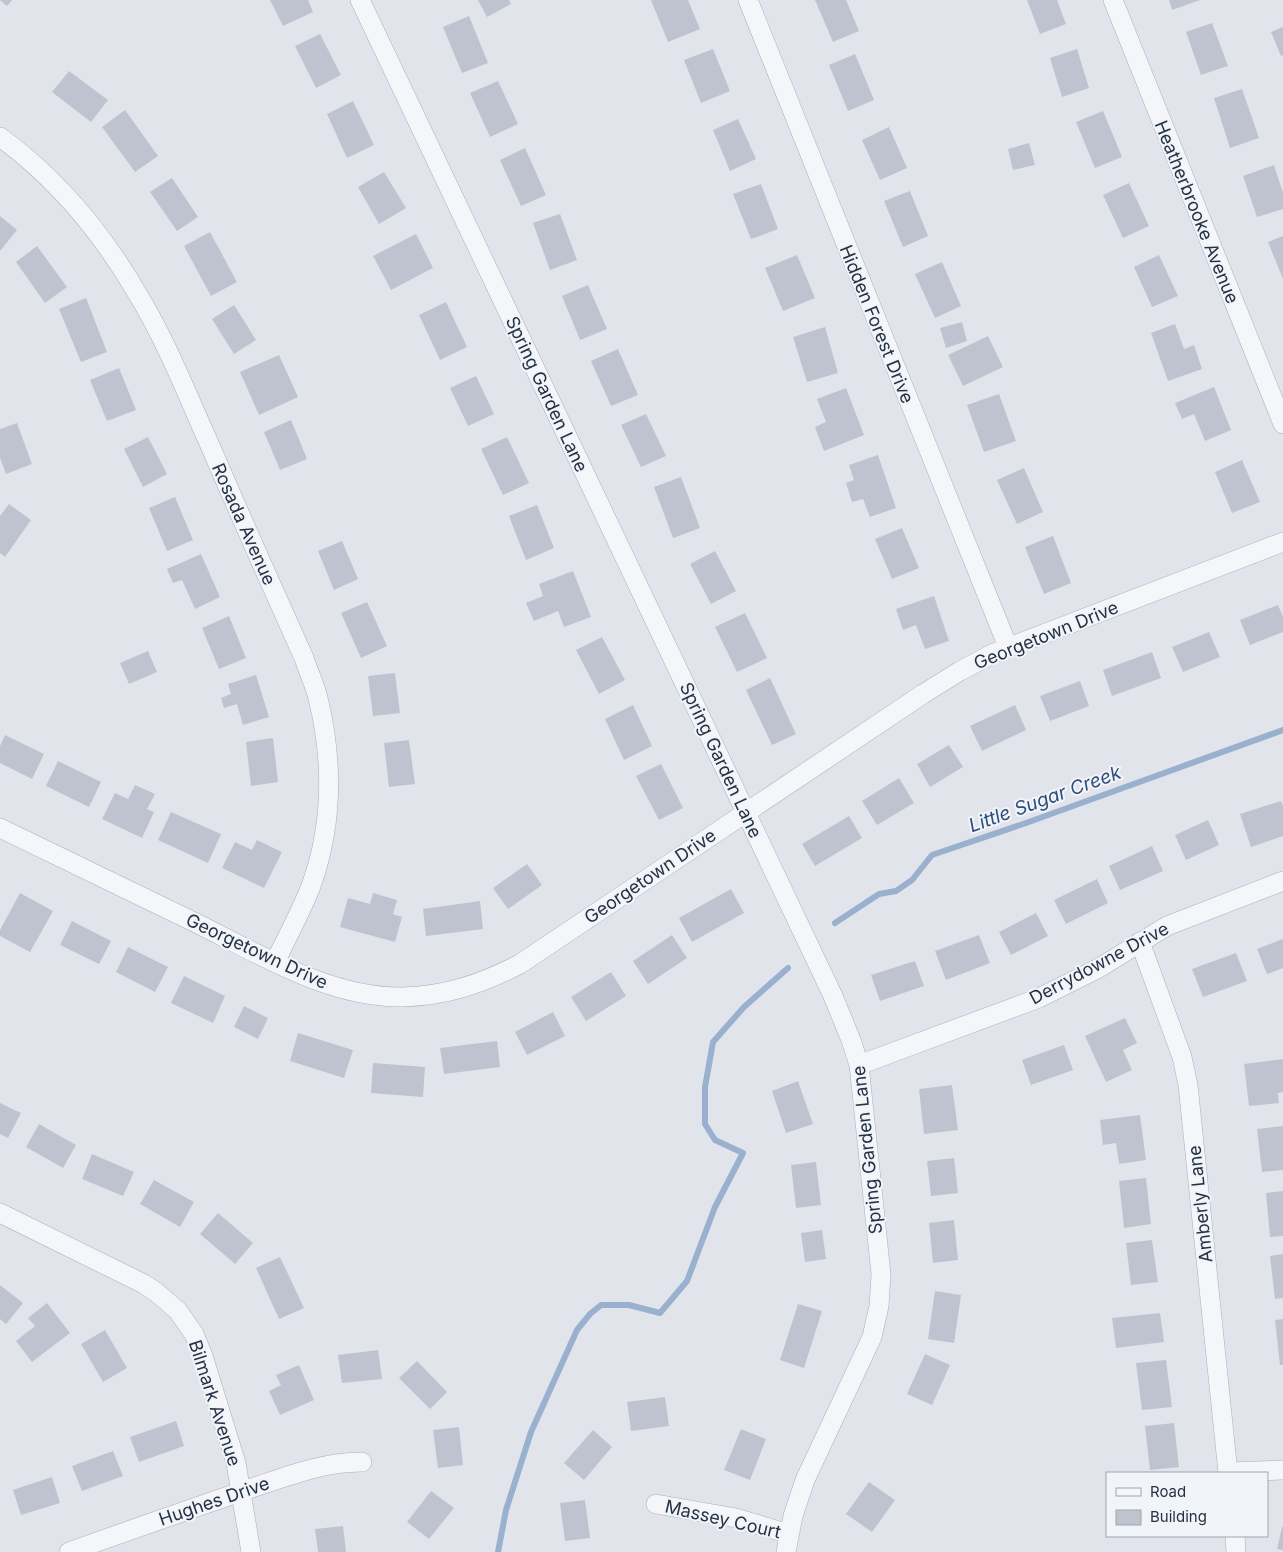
<svg xmlns="http://www.w3.org/2000/svg" width="1283" height="1552" font-family="Inter,sans-serif">
<style>
.lines{fill:none;stroke-linecap:round;stroke-linejoin:round}
.stream{stroke:#99b0cf;stroke-width:6}
.building{fill:#bec3cf}
.minor-casing{stroke:#a9afb9;stroke-width:20}
.minor{stroke:#f4f6f9;stroke-width:19}
.labels{text-anchor:middle;dominant-baseline:central;stroke-width:4;stroke-linejoin:round;paint-order:stroke}
.street-label{font-size:18px;fill:#273145;stroke:#f1f4f8}
.water-label{font-size:19px;font-style:italic;fill:#2d4d7d;stroke:#f1f4f8}
</style>
<rect width="100%" height="100%" fill="#e1e5eb"/>
<g class="lines">
<!-- stream -->
<path class="stream" d="M835,923L879,894L896,891L912,880L932,855L1026,823L1283,730
M498,1552L506,1510L531,1432L577,1330L590,1314L601,1305H629L660,1313L687,1281L715,1207L743,1153L715,1140L705,1124V1087L713,1042L744,1007L788,968"/>
</g>
<!-- building -->
<path class="building" d="M0,0H12L7,6Z
M270,0H308L313,12L283,26Z
M478,0H509L511,4L487,17Z
M651,0H688L700,29L668,42Z
M815,0H846L859,31L833,42Z
M1027,0H1057L1066,24L1040,34Z
M1169,0H1200L1172,10Z
M469,16L488,63L462,73L443,27Z
M1212,23L1228,66L1201,75L1186,32Z
M1283,27V55L1281,56L1271,32Z
M320,34L341,75L316,88L295,46Z
M713,49L730,91L701,103L684,60Z
M1077,49L1089,88L1062,97L1050,58Z
M855,54L874,100L848,111L829,65Z
M69,71L108,100L91,122L52,92Z
M498,81L518,124L490,137L470,93Z
M1242,89L1259,138L1230,148L1214,98Z
M353,101L374,145L347,158L327,114Z
M125,110L158,156L135,172L102,127Z
M1103,111L1122,157L1095,168L1076,122Z
M738,119L756,159L730,171L713,130Z
M889,127L907,168L880,180L862,140Z
M1029,143L1035,165L1013,170L1008,149Z
M525,148L546,195L521,206L500,160Z
M1274,165L1283,193V209L1257,217L1243,176Z
M384,172L406,208L379,224L358,187Z
M172,178L198,217L177,231L150,192Z
M1129,183L1149,226L1123,238L1103,195Z
M761,184L778,229L751,239L733,194Z
M910,191L928,236L903,247L884,201Z
M560,214L577,260L550,270L533,223Z
M0,216L17,230L0,251Z
M210,232L237,282L211,296L184,246Z
M416,234L433,268L391,290L373,256Z
M1283,236V279L1268,242Z
M37,246L67,287L45,303L16,262Z
M797,255L815,298L783,311L765,268Z
M1159,255L1178,296L1152,307L1134,267Z
M942,262L961,306L935,318L915,274Z
M588,285L607,329L580,340L562,296Z
M86,298L107,352L81,362L59,309Z
M446,302L467,347L440,360L419,315Z
M234,305L256,340L234,354L212,319Z
M962,322L967,341L946,348L940,328Z
M1175,324L1184,349L1194,345L1202,369L1168,381L1151,333Z
M825,327L838,373L807,382L793,337Z
M988,336L1003,367L963,386L948,355Z
M618,349L638,395L611,406L591,361Z
M279,355L298,397L259,415L240,372Z
M119,368L136,410L107,421L90,380Z
M476,376L494,414L468,426L450,388Z
M1214,387L1231,430L1205,441L1194,414L1182,419L1175,403Z
M846,388L864,435L824,451L815,427L826,422L817,399Z
M999,394L1016,441L984,452L967,405Z
M646,414L666,456L641,467L621,425Z
M291,420L307,459L280,470L264,432Z
M17,423L32,464L6,474L0,458V429Z
M148,437L167,474L143,487L124,449Z
M507,437L529,483L503,495L481,449Z
M878,455L896,508L870,517L863,499L852,502L846,483L854,480L849,465Z
M1242,460L1260,502L1232,513L1215,472Z
M1024,468L1043,512L1017,524L997,480Z
M681,477L700,528L673,538L654,487Z
M175,497L193,540L167,551L149,508Z
M9,504L31,520L5,557L0,553V516Z
M537,505L554,548L526,560L509,516Z
M902,528L919,568L892,579L875,539Z
M1053,536L1071,583L1044,594L1025,547Z
M342,541L358,579L334,590L318,551Z
M715,551L736,591L711,604L690,564Z
M201,554L220,597L195,609L182,580L173,583L167,569Z
M573,571L591,617L564,627L558,611L534,621L526,603L543,596L539,584Z
M934,596L949,641L925,649L916,625L903,630L896,609Z
M367,602L387,646L361,658L341,613Z
M1278,605L1283,617V632L1250,645L1240,620Z
M745,613L767,658L737,672L715,627Z
M229,616L246,658L219,669L202,628Z
M1209,632L1220,657L1183,672L1172,647Z
M602,637L625,680L599,694L576,650Z
M148,651L157,672L129,684L120,663Z
M1152,652L1161,678L1112,696L1103,670Z
M395,673L400,713L373,716L368,676Z
M256,675L269,717L243,725L237,704L224,708L221,698L231,694L228,684Z
M770,678L796,734L772,745L746,690Z
M1080,681L1089,706L1050,721L1040,696Z
M633,705L652,746L624,760L605,719Z
M1015,705L1026,730L982,751L970,726Z
M5,735L44,754L32,779L0,763V746Z
M273,738L278,782L251,786L246,742Z
M409,740L415,784L389,787L384,743Z
M949,745L963,767L930,787L917,764Z
M58,761L101,782L89,807L46,786Z
M661,764L683,808L659,820L636,776Z
M899,778L914,803L877,825L862,801Z
M135,785L155,794L147,809L154,812L142,838L102,819L115,793L128,799Z
M1281,801L1283,806V836L1251,847L1240,814Z
M171,812L221,834L208,863L158,840Z
M849,816L862,838L815,866L802,844Z
M1208,820L1219,845L1186,860L1175,835Z
M257,840L282,852L264,888L222,868L235,842L252,850Z
M1152,846L1163,871L1120,890L1109,866Z
M527,864L542,885L508,909L493,888Z
M1097,879L1108,903L1066,924L1054,900Z
M731,889L744,913L692,942L679,918Z
M20,893L53,911L30,952L0,936V930Z
M373,893L397,900L393,914L402,917L395,942L340,927L348,898L370,904Z
M480,901L483,929L426,936L423,909Z
M1036,913L1048,936L1011,955L999,932Z
M72,921L111,941L99,964L60,945Z
M672,935L687,958L648,984L633,961Z
M979,935L990,963L946,980L935,951Z
M1283,939V968L1267,974L1257,949Z
M128,947L168,967L155,992L116,972Z
M1236,953L1247,981L1203,997L1192,969Z
M915,961L924,986L880,1001L871,975Z
M611,972L626,996L586,1021L571,997Z
M184,976L225,996L213,1023L171,1003Z
M244,1006L268,1018L258,1039L234,1027Z
M553,1012L565,1036L527,1055L515,1032Z
M1125,1018L1137,1043L1123,1050L1132,1070L1106,1082L1085,1036Z
M298,1033L353,1050L344,1078L290,1061Z
M497,1041L500,1067L444,1074L440,1048Z
M1064,1045L1073,1070L1031,1085L1022,1060Z
M1283,1059V1092L1278,1093L1279,1103L1249,1106L1244,1064Z
M373,1063L425,1067L423,1097L371,1093Z
M798,1081L813,1124L786,1133L772,1091Z
M952,1085L958,1130L924,1134L919,1089Z
M0,1103L21,1113L8,1138L0,1134Z
M1140,1115L1146,1160L1119,1164L1116,1143L1103,1145L1100,1120Z
M39,1124L76,1145L63,1168L26,1147Z
M1283,1126V1170L1262,1172L1257,1129Z
M92,1154L134,1172L123,1196L82,1179Z
M954,1158L958,1193L931,1196L927,1161Z
M816,1162L821,1205L796,1208L791,1165Z
M1146,1178L1151,1224L1124,1228L1119,1181Z
M154,1180L194,1202L180,1227L140,1204Z
M1283,1191V1236L1270,1237L1266,1193Z
M218,1213L253,1243L235,1264L200,1234Z
M954,1220L958,1260L933,1263L929,1223Z
M822,1230L826,1259L805,1262L801,1233Z
M1152,1240L1158,1282L1131,1285L1126,1243Z
M1283,1254V1298L1275,1299L1270,1256Z
M280,1257L304,1308L279,1319L256,1268Z
M0,1285L23,1303L6,1324L0,1319Z
M935,1291L961,1295L954,1343L928,1339Z
M47,1303L70,1333L32,1362L16,1341L35,1326L28,1318Z
M798,1304L822,1311L804,1368L780,1360Z
M1160,1313L1164,1342L1116,1348L1112,1318Z
M1283,1319V1365H1280L1275,1320Z
M105,1330L127,1368L103,1382L81,1344Z
M378,1350L382,1379L342,1383L338,1355Z
M925,1354L950,1365L932,1405L907,1394Z
M1166,1360L1172,1407L1142,1410L1136,1363Z
M417,1361L447,1392L430,1409L399,1378Z
M299,1365L314,1400L280,1415L269,1391L281,1385L276,1375Z
M665,1397L669,1426L631,1431L627,1402Z
M176,1421L184,1446L139,1462L130,1437Z
M1174,1423L1179,1467L1150,1470L1145,1426Z
M459,1427L463,1465L438,1468L433,1430Z
M741,1429L766,1439L750,1480L724,1470Z
M593,1430L612,1447L584,1480L564,1463Z
M113,1451L123,1476L82,1491L72,1466Z
M52,1477L60,1503L21,1515L13,1490Z
M869,1482L895,1500L872,1532L846,1514Z
M431,1491L454,1508L429,1539L407,1522Z
M585,1500L590,1538L565,1541L560,1503Z
M343,1526L346,1552H318L315,1529Z
M1282,1527H1283V1550L1277,1549Z"/>
<g class="lines">
<defs>
<path id="minor" d="M360,0L833,996L851,1040L859,1065L881,1274L879,1306L872,1337L805,1480L793,1516L786,1552
M748,0L1008,647
M1113,0L1283,424
M0,137C56,178 102,233 137,293C167,342 188,397 212,450C242,520 273,589 304,658C308,671 315,685 318,698C333,760 333,825 311,886C301,912 287,937 275,962
M0,828C65,859 129,891 194,922C257,953 329,998 402,997C446,996 481,984 520,964L923,694L960,671L994,653L1283,542
M1140,942L1182,1057L1188,1085L1228,1473
M859,1065L1039,998L1099,968L1167,926L1283,881
M0,1213L144,1284L156,1292L178,1311L194,1334L203,1356L236,1463L251,1552
M1228,1472L1283,1470
M656,1504L736,1518L789,1534
M1235,1536L1236,1552
M69,1552C127,1531 185,1511 243,1491C283,1478 320,1462 362,1462"/>
</defs>
<!-- minor casing -->
<use href="#minor" class="minor-casing"/>
<!-- minor -->
<use href="#minor" class="minor"/>
</g>
<g class="labels">
<!-- street labels -->
<g class="street-label">
<text transform="translate(1197 212) rotate(68)">Heatherbrooke Avenue</text>
<text transform="translate(877 324) rotate(68)">Hidden Forest Drive</text>
<text transform="translate(547 394) rotate(65)">Spring Garden Lane</text>
<text transform="translate(244 524) rotate(66)">Rosada Avenue</text>
<text transform="translate(1046 635) rotate(-22)">Georgetown Drive</text>
<text transform="translate(721 760) rotate(65)">Spring Garden Lane</text>
<text transform="translate(650 876) rotate(-34)">Georgetown Drive</text>
<text transform="translate(257 951) rotate(25)">Georgetown Drive</text>
<text transform="translate(1099 963) rotate(-28)">Derrydowne Drive</text>
<text transform="translate(867 1150) rotate(-96)">Spring Garden Lane</text>
<text transform="translate(1200 1204) rotate(-96)">Amberly Lane</text>
<text transform="translate(215 1403) rotate(72)">Bilmark Avenue</text>
<text transform="translate(214 1501) rotate(-19)">Hughes Drive</text>
<text transform="translate(723 1519) rotate(13)">Massey Court</text>
</g>
<!-- water labels -->
<g class="water-label">
<text transform="translate(1045 799) rotate(-20)">Little Sugar Creek</text>
</g>
</g>
<!-- legend -->
<rect x="1106" y="1472" width="162" height="65" fill="#f1f4f8" stroke="#a0a6b0"/>
<rect x="1116" y="1488" width="25" height="8" fill="#f4f6f9" stroke="#a0a6b0"/>
<text x="1150" y="1497" font-size="15" fill="#273145">Road</text>
<rect x="1116" y="1510" width="25" height="15" fill="#bec3cf" stroke="#a0a6b0"/>
<text x="1150" y="1522" font-size="15" fill="#273145">Building</text>
</svg>
